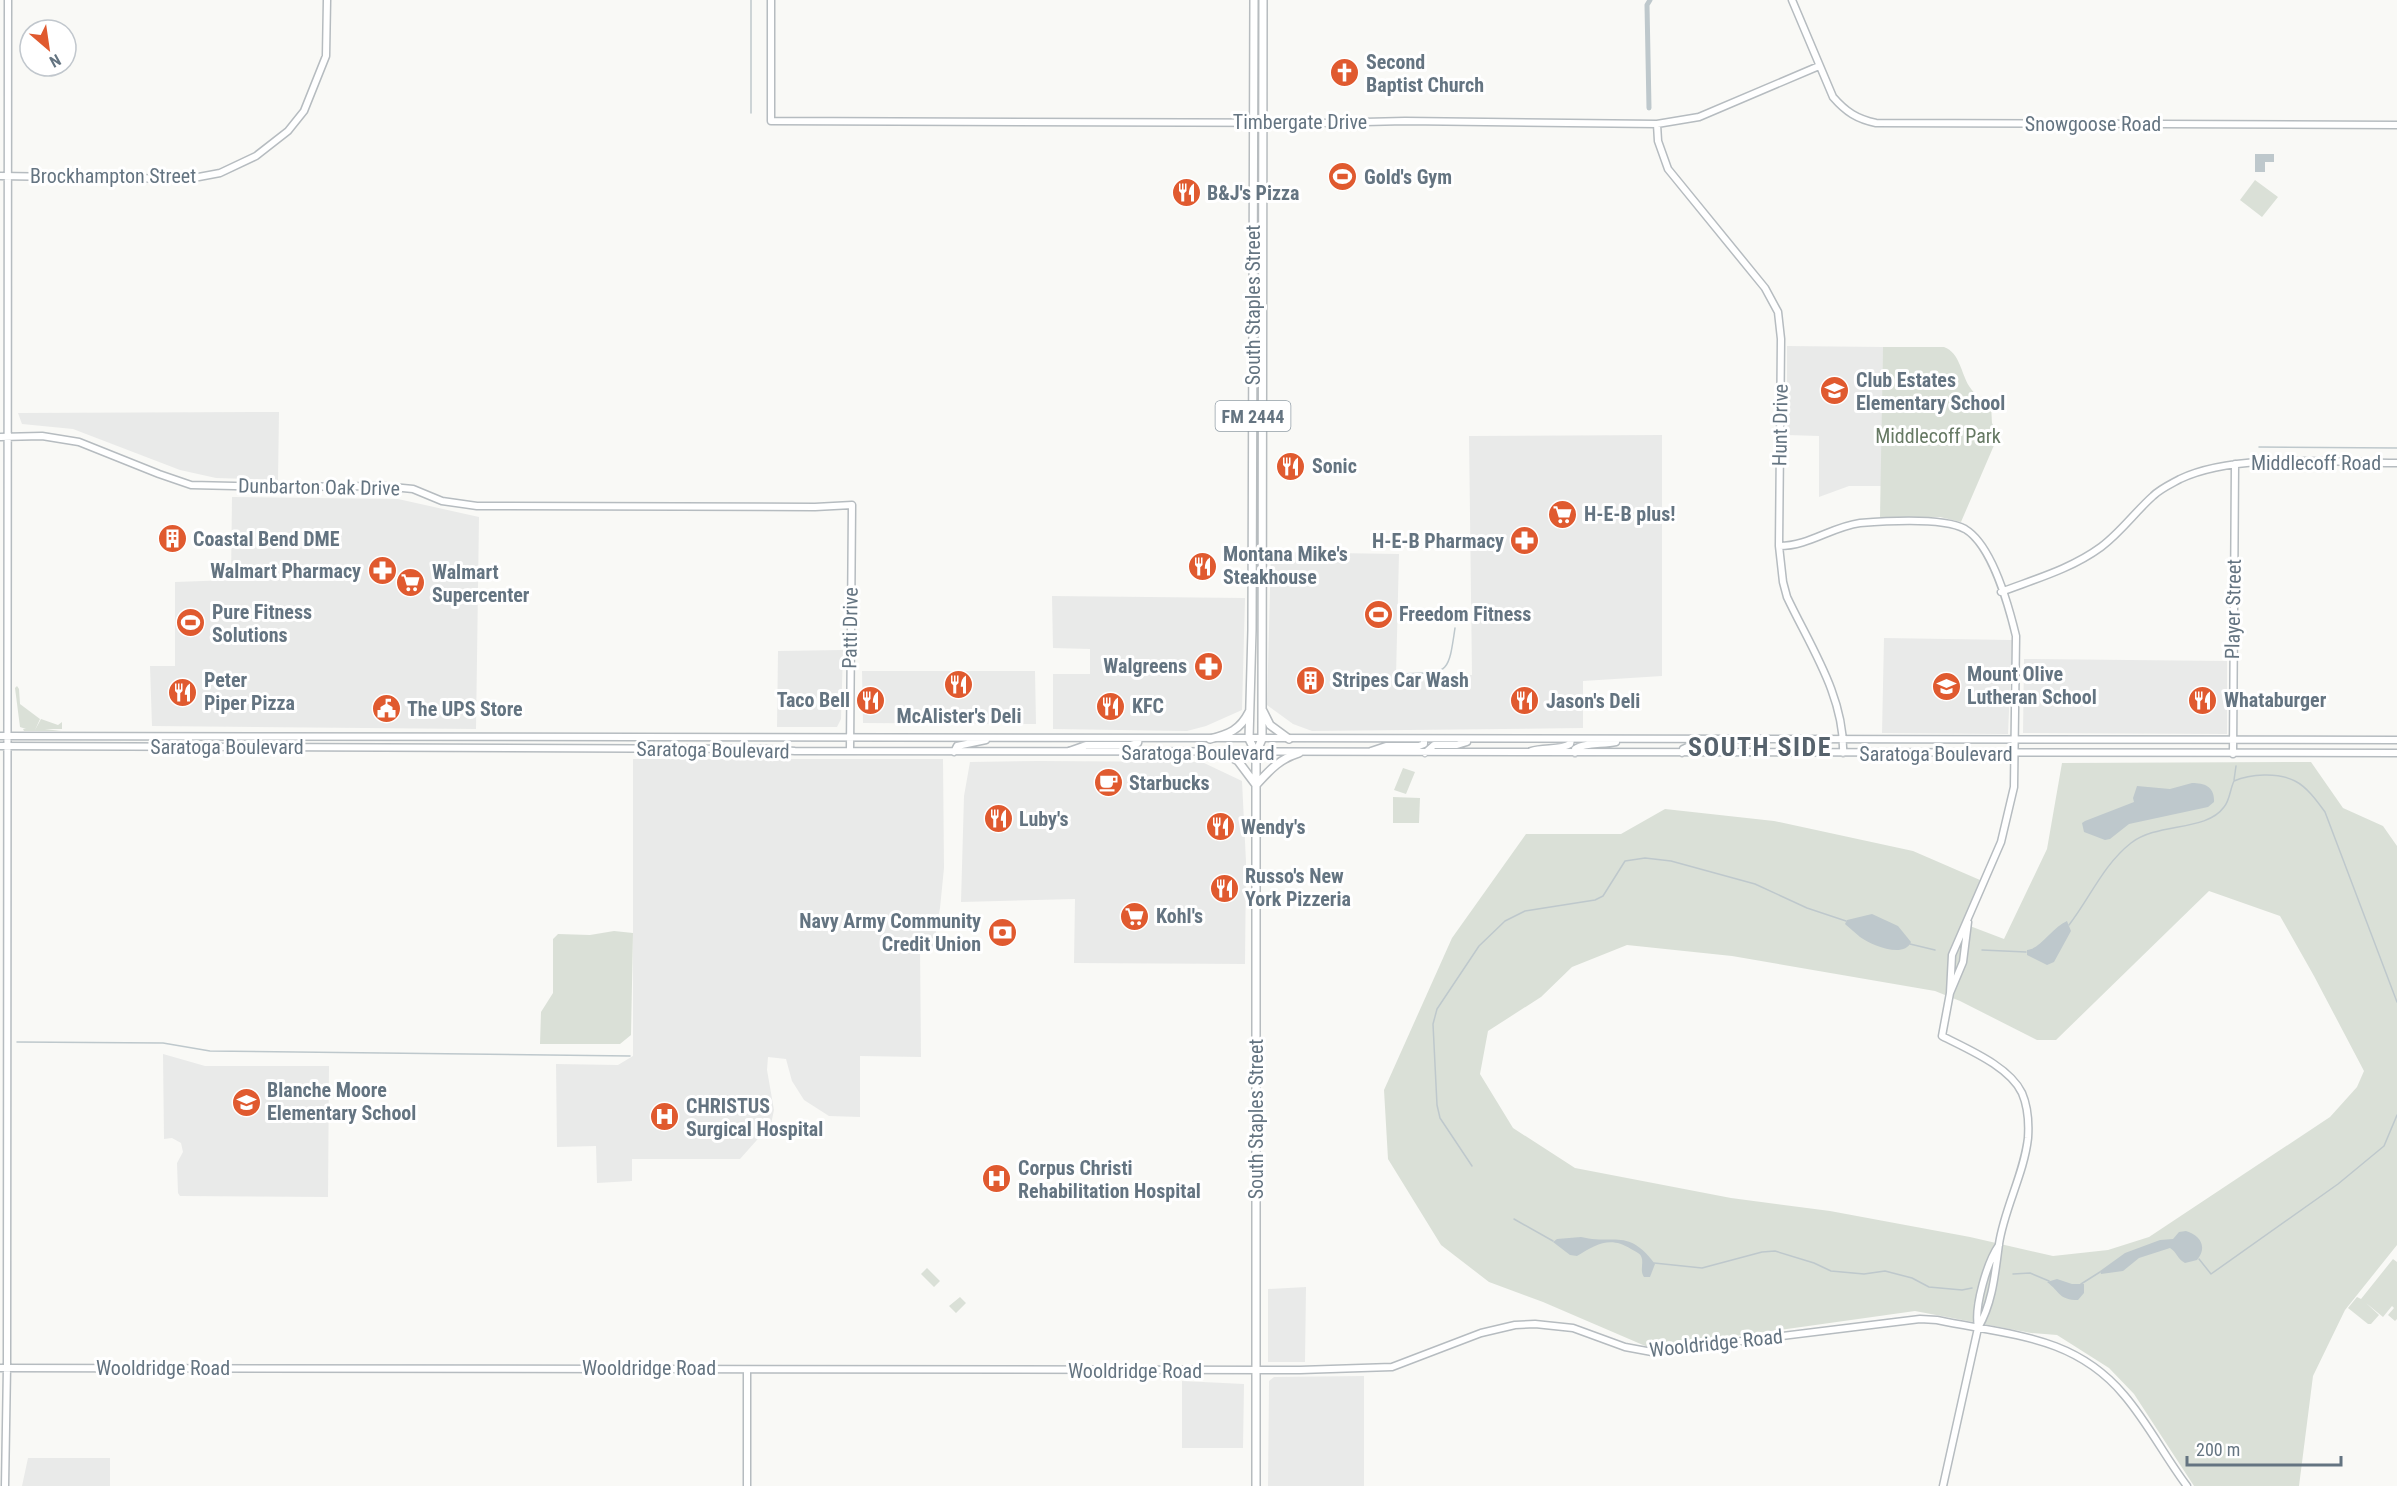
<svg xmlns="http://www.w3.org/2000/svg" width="2397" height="1486" font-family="'Roboto Condensed',sans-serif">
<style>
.built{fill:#e9eae9}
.green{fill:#dae0d7;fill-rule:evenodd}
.water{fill:#bec8cc}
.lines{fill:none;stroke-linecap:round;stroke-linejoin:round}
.stream{stroke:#bec8cc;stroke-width:1.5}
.canal{stroke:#bec8cc;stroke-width:5}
.secondary-casing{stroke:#b6bcc0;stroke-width:9}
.primary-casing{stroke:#b7bcbf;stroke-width:10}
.secondary{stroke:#fff;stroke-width:6}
.primary{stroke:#fff;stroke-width:7}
.labels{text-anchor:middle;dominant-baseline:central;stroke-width:6;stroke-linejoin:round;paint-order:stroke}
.shield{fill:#fff;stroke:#929ea7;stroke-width:1.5}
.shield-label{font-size:18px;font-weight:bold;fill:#647481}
.poi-label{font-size:20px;font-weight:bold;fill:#647481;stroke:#fff;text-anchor:start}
.street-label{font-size:20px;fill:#647481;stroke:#fff}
.park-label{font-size:20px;fill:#667963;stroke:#fff}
.district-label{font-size:26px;font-weight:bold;letter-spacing:1.5px;fill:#56626c;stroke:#fff}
</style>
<rect width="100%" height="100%" fill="#f9f9f6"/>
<!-- built -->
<path class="built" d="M1787,346L1883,347L1882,486H1849L1819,497V436L1787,435Z
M279,412L278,480L216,478L180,470L73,429L22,424L18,413Z
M1662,435V676L1583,681V728L1312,731L1293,724L1267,705L1271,552L1399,554L1396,676L1472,675L1469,436Z
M232,497L398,499L479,517L476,729L152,726L150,666H175V582L231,580Z
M1052,596L1245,598L1242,710L1206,726L1187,731L1053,729V674H1090V649L1053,648Z
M1884,638L2012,640L2008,734L1882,733Z
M843,650L841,719L837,727H777L778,651Z
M2024,659L2227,661V734L2023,733Z
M862,671H1035L1036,724L863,723Z
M633,759H943L944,868L940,908L933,948L920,946L921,1057L860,1056V1117L829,1116L804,1100L792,1081L786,1059L768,1057L767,1070L774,1110L771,1124L740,1159H632V1181L597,1183L596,1146L557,1147L556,1064L618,1065L633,1056Z
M1039,761L1202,762L1242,781L1246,862L1245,964L1074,963L1075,899L961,902L964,796L970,762Z
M163,1054L205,1066H329L328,1197L180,1196L178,1193L177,1163L183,1152L181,1143L172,1138L164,1139Z
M1306,1287L1305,1362H1268V1289Z
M1364,1376V1486H1268L1269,1381L1274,1377Z
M1182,1381L1244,1384L1243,1448H1182Z
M28,1458H110V1486H22Z"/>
<!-- green -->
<path class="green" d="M2255,180L2278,197L2262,217L2240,200Z
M1883,347H1944C1960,353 1961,373 1969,386C1975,395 1982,401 1991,405L1992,423L1998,436L1961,522L1940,517H1880Z
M17,686L19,689L20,704L40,719L35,730L41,719L58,725L62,722V729H45L61,731H24L23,729H26L20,727L15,688Z
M2311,762L2343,808L2383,826L2397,846V1245L2345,1310L2313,1376L2299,1486H2194L2134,1394L2109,1368L2057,1335L2031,1333L1915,1311L1650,1348L1543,1302L1489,1282L1441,1245L1388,1159L1384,1090L1452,938L1526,834H1621L1665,809L1774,821L1913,851L1980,880L1962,923L2004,939L2047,849L2062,763ZM2209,891L2280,916L2314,976L2364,1071L2357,1087L2330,1117L2149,1237L2108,1250L2053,1256L1970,1237L1830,1211L1731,1198L1575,1168L1513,1128L1480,1074L1488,1031L1541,997L1572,967L1627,945L1732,956L1935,991L1960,1001L2037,1040H2056Z
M1403,768L1415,772L1406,794L1394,790Z
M1393,797L1420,798L1419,823H1393Z
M614,931L633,933L631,1035L620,1044H540L541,1012L553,993V939L558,934L590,935Z
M2393,1259L2397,1262V1319L2395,1321L2388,1315L2394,1308L2392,1306L2383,1317L2366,1303L2379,1315L2371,1324H2368L2348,1308L2357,1297L2361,1299Z
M927,1268L940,1281L934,1287L921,1274Z
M960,1297L966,1303L956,1313L949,1306Z"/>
<!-- water -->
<path class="water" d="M2255,154H2274V162H2265V172H2255Z
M2192,783C2205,783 2215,787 2214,802L2208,807L2129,824L2110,839L2105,840L2084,832L2082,823L2085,821L2134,802L2133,798L2137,786L2170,789Z
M1872,914L1898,926L1911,942C1904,959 1871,945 1860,937C1855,933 1850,928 1845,924L1847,920Z
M2067,921L2071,931L2054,962L2047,965L2027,955V950C2039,950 2053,927 2067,921Z
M2186,1231C2200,1235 2208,1247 2197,1260L2185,1263C2177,1259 2177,1252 2170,1248L2139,1258L2123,1271L2101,1274L2100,1271L2125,1253L2160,1240L2173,1239L2179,1232Z
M1581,1237C1616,1245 1628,1228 1655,1264L1650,1277H1644C1640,1271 1643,1266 1642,1259C1641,1253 1636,1252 1631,1249C1610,1236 1597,1244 1577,1256L1570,1255L1553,1242L1557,1239Z
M2057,1279L2072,1284H2084V1293L2078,1300C2059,1300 2060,1292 2047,1282Z"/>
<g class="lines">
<!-- stream -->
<path class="stream" d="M751,0V113
M2259,447L2397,448
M1401,674C1448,672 1448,677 1455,628
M2234,780L2236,766
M2069,925C2090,898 2103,865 2131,843C2158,822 2206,832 2224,807C2230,800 2230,789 2234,781C2250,774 2278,772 2295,781C2307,787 2317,801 2325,812L2397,1002
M1910,944L1935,950
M1982,950L2026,952
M17,1042L163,1043L210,1051L630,1056
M1472,1166L1440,1118L1437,1105L1433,1024L1437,1009L1479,946L1505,921L1525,911L1595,900L1603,896L1625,861L1645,858L1671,861L1755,884L1807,908L1846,921
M1514,1219L1553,1241
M2199,1259L2211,1274L2338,1184L2384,1146L2397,1115
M1654,1263L1702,1268L1762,1252L1775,1251L1814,1263L1831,1271L1864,1274L1885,1271L1912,1278L1929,1287L1962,1290L1972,1288
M2013,1274L2030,1273L2049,1281
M2081,1284L2100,1272"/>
<!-- canal -->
<path class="canal" d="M1649,108L1647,5L1650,0"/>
<defs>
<path id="secondary" d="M771,0V121L1324,123L1405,121L1657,124L1699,117L1819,66
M1792,0L1833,97C1846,112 1857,119 1876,123L2397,125
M1657,124L1658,141L1668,169L1765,288L1778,312L1781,339L1779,546L1783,582L1787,597C1810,646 1845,697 1843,753
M0,176L188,179L220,173L256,156L288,131L304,111L326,56L327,0
M0,437L42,436L79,442L159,474L191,485L274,487L382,486L413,489L442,501L477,506L815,507L852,505L850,751
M1779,546C1809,546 1831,527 1860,523C1885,521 1943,517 1965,529C1992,545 2009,607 2016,636L2014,787L2001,842L1952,955L1950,993
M2001,592C2035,579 2071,569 2101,547C2121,532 2135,512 2153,496C2160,489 2171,484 2180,479C2237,452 2334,463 2397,463
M0,736L2397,740
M0,746L766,749L795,751L2397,753
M1069,751L1086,745H1131L1138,743L1139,738
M1371,751L1386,746H1419L1424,744V739
M1531,751C1543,747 1562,750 1570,744L1571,740
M954,752L957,746L986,740
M1425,753L1434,745H1457L1467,742
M1575,753V749C1585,742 1603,745 1616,742
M1682,753L1683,749C1695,742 1713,746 1726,742
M2233,754L2235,464
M1978,1327C1974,1307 1987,1262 1999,1245
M0,1368L1300,1370L1392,1367L1481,1333L1515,1325L1535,1324L1573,1328L1625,1347L1652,1352L1920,1319L1937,1320C2008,1335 2074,1335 2124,1395C2148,1423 2165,1457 2187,1486
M5,1486L7,1367L8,0
M747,1486V1370
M1943,1486L1978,1328C1993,1302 1995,1273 1999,1244C2004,1209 2024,1174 2028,1138C2029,1123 2028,1107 2022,1093C2009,1066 1967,1049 1942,1036L1950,993L1963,962L1968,922"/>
<path id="primary" d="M1254,0L1252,630L1249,739L1256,753
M1263,711L1270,725L1289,739
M1210,739C1229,734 1240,730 1249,712
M1222,752L1238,761L1256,785
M1256,785C1270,770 1279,759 1299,753
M1256,1486V753L1262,739L1263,0"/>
</defs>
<!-- secondary casing -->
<use href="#secondary" class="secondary-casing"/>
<!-- primary casing -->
<use href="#primary" class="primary-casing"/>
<!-- secondary -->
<use href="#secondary" class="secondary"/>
<!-- primary -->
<use href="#primary" class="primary"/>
</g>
<!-- icons -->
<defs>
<symbol id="church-disc" viewBox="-11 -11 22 22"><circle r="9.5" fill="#e05a2f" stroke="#fff"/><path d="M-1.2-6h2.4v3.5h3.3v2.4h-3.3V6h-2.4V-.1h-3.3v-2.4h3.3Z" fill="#fff"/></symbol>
<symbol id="stadium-disc" viewBox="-11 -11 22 22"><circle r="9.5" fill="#e05a2f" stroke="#fff"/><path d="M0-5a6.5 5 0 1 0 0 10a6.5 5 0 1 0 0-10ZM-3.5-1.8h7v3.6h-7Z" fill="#fff"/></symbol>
<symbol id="restaurant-disc" viewBox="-11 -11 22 22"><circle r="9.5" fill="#e05a2f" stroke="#fff"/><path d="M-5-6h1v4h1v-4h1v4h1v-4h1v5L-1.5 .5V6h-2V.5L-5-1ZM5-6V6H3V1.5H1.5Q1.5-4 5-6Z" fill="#fff"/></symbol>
<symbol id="school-disc" viewBox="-11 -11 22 22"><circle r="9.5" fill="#e05a2f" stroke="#fff"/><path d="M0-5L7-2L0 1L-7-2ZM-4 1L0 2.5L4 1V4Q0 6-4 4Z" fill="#fff"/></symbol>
<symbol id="supermarket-disc" viewBox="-11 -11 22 22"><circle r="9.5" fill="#e05a2f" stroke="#fff"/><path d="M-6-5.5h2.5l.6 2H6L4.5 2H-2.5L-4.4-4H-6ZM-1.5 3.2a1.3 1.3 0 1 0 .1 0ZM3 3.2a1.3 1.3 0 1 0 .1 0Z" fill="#fff"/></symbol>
<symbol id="building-disc" viewBox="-11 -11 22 22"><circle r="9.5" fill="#e05a2f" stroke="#fff"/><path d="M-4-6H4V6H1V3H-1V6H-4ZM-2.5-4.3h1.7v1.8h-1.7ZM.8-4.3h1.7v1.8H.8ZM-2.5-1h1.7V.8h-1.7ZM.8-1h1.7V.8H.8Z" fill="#fff"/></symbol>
<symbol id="pharmacy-disc" viewBox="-11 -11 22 22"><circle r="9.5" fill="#e05a2f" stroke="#fff"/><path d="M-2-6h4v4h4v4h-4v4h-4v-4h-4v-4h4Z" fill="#fff"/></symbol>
<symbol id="civic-disc" viewBox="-11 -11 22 22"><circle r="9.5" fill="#e05a2f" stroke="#fff"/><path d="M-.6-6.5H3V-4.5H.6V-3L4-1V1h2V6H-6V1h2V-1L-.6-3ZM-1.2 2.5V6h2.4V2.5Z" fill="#fff"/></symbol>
<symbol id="cafe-disc" viewBox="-11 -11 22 22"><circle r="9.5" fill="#e05a2f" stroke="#fff"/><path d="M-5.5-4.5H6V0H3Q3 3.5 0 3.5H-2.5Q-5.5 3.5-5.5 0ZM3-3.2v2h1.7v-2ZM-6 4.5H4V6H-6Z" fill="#fff"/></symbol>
<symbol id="bank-disc" viewBox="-11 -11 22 22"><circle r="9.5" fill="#e05a2f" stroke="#fff"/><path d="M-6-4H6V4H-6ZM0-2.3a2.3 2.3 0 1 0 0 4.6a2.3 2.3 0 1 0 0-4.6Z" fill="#fff"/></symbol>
<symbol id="hospital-disc" viewBox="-11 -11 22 22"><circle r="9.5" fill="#e05a2f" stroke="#fff"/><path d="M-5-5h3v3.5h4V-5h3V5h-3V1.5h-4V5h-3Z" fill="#fff"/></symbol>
</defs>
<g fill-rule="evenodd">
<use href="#church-disc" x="1328" y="56" width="33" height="33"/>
<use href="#stadium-disc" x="1326" y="160" width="33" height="33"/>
<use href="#restaurant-disc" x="1170" y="176" width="33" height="33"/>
<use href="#school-disc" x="1818" y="374" width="33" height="33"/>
<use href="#restaurant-disc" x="1274" y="450" width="33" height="33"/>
<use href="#supermarket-disc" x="1546" y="498" width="33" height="33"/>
<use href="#building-disc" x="156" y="522" width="33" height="33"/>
<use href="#pharmacy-disc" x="1508" y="524" width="33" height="33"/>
<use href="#restaurant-disc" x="1186" y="550" width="33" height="33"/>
<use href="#pharmacy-disc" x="366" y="554" width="33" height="33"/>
<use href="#supermarket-disc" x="394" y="566" width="33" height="33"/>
<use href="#stadium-disc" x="1362" y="598" width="33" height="33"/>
<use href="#stadium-disc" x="174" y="606" width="33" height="33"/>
<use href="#pharmacy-disc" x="1192" y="650" width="33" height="33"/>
<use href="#building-disc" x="1294" y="664" width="33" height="33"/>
<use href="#restaurant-disc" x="942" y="668" width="33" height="33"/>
<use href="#school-disc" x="1930" y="670" width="33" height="33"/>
<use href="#restaurant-disc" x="166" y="676" width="33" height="33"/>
<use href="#restaurant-disc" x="854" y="684" width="33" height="33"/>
<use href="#restaurant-disc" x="2186" y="684" width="33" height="33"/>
<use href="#restaurant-disc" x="1508" y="684" width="33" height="33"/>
<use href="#restaurant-disc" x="1094" y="690" width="33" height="33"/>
<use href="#civic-disc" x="370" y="692" width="33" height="33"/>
<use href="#cafe-disc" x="1092" y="766" width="33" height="33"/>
<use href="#restaurant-disc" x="982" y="802" width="33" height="33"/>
<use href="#restaurant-disc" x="1204" y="810" width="33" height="33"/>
<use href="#restaurant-disc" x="1208" y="872" width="33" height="33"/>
<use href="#supermarket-disc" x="1118" y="900" width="33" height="33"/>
<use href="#bank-disc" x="986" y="916" width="33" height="33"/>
<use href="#school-disc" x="230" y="1086" width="33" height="33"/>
<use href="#hospital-disc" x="648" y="1100" width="33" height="33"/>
<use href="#hospital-disc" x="980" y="1162" width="33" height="33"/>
</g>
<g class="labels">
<!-- shield labels -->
<rect class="shield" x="1215.5" y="401" width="75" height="30" rx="4.5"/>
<g class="shield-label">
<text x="1253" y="416">FM 2444</text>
</g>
<!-- poi labels -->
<g class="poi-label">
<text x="1366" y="62">Second<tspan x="1366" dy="23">Baptist Church</tspan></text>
<text x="1364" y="177">Gold's Gym</text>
<text x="1207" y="193">B&amp;J's Pizza</text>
<text x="1856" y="380">Club Estates<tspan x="1856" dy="23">Elementary School</tspan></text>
<text x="1312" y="466">Sonic</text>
<text x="1584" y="514">H-E-B plus!</text>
<text x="193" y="539">Coastal Bend DME</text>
<text x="1504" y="541" text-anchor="end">H-E-B Pharmacy</text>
<text x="1223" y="554">Montana Mike's<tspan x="1223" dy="23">Steakhouse</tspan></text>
<text x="361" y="571" text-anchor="end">Walmart Pharmacy</text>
<text x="432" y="572">Walmart<tspan x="432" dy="23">Supercenter</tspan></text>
<text x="212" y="612">Pure Fitness<tspan x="212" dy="23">Solutions</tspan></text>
<text x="1399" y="614">Freedom Fitness</text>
<text x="1187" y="666" text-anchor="end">Walgreens</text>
<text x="1967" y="674">Mount Olive<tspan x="1967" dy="23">Lutheran School</tspan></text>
<text x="204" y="680">Peter<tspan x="204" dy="23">Piper Pizza</tspan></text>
<text x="1332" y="680">Stripes Car Wash</text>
<text x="850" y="700" text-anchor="end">Taco Bell</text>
<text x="2224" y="700">Whataburger</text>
<text x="1546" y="701">Jason's Deli</text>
<text x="1132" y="706">KFC</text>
<text x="407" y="709">The UPS Store</text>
<text x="959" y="716" text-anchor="middle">McAlister's Deli</text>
<text x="1129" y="783">Starbucks</text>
<text x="1019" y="819">Luby's</text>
<text x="1241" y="827">Wendy's</text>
<text x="1245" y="876">Russo's New<tspan x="1245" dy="23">York Pizzeria</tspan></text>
<text x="1156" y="916">Kohl's</text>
<text x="981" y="921" text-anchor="end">Navy Army Community<tspan x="981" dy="23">Credit Union</tspan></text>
<text x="267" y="1090">Blanche Moore<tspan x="267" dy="23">Elementary School</tspan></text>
<text x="686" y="1106">CHRISTUS<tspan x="686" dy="23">Surgical Hospital</tspan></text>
<text x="1018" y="1168">Corpus Christi<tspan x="1018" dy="23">Rehabilitation Hospital</tspan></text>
</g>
<!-- street labels -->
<g class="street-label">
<text x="1300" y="122">Timbergate Drive</text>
<text x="2093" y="124">Snowgoose Road</text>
<text x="113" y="176">Brockhampton Street</text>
<text transform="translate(1253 305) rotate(-90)">South Staples Street</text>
<text transform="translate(1780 425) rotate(-89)">Hunt Drive</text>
<text x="2316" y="463">Middlecoff Road</text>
<text transform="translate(319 487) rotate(1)">Dunbarton Oak Drive</text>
<text transform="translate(2233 609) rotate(-89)">Player Street</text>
<text transform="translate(850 628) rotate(-89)">Patti Drive</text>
<text x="227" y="747">Saratoga Boulevard</text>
<text transform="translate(713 750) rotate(1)">Saratoga Boulevard</text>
<text x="1198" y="753">Saratoga Boulevard</text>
<text x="1936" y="754">Saratoga Boulevard</text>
<text transform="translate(1256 1119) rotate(-90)">South Staples Street</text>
<text transform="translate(1716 1343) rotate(-6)">Wooldridge Road</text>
<text x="163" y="1368">Wooldridge Road</text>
<text x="649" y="1368">Wooldridge Road</text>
<text x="1135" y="1371">Wooldridge Road</text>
</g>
<!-- park labels -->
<g class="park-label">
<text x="1938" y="436">Middlecoff Park</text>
</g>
<!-- district labels -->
<g class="district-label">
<text x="1760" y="747">SOUTH SIDE</text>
</g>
</g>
<!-- north arrow -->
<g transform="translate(48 48) rotate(151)"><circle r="28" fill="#ffffff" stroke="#c1c7cd" stroke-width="1.5"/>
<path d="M0-4.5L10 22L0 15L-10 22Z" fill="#e05a2f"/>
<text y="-9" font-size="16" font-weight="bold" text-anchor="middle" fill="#647481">N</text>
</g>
<!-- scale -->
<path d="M2187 1456v9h154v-9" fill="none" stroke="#647481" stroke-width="3"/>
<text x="2196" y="1456" font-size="18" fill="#647481" stroke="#ffffff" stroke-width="4.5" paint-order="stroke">200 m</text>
</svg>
